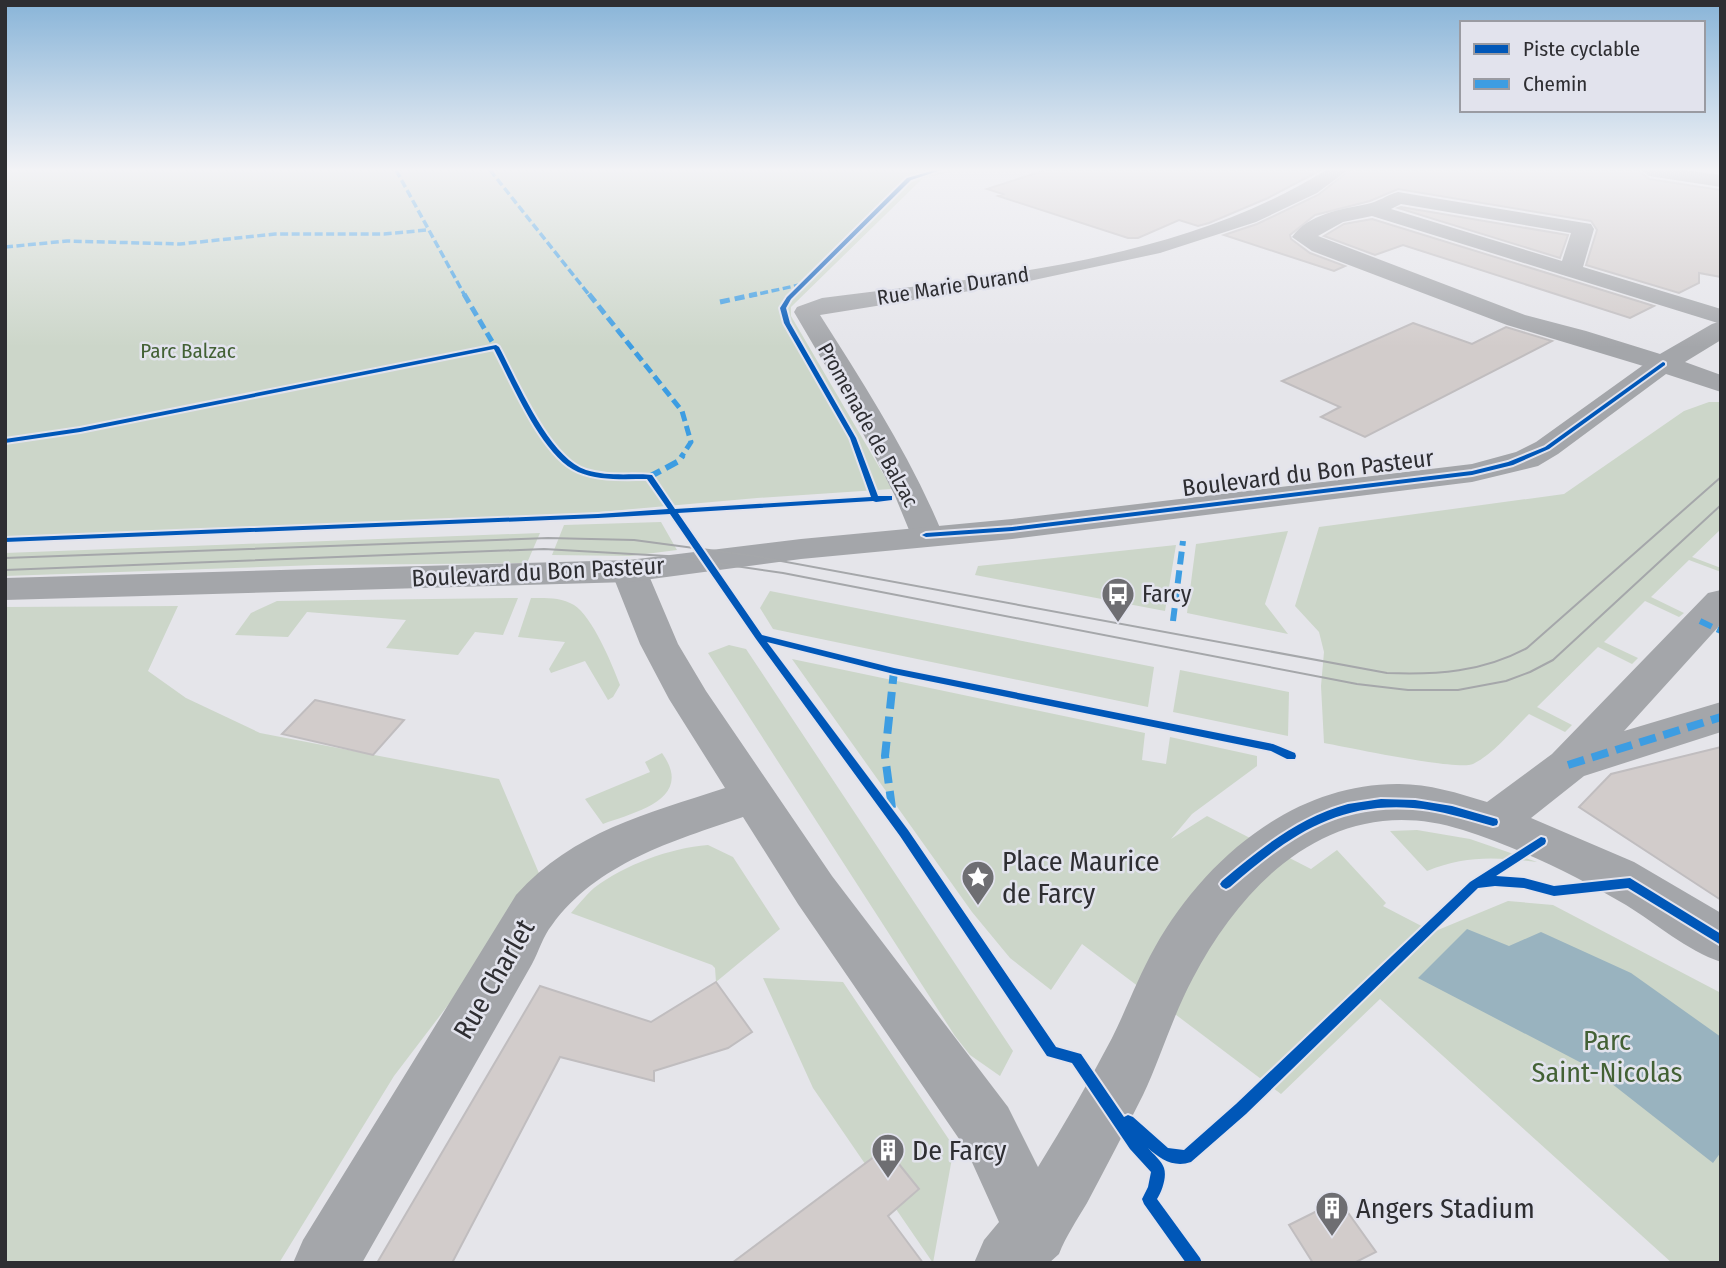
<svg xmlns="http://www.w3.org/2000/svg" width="1726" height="1268" font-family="'Fira Sans Condensed',sans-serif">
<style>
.green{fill:#ccd6c9}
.water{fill:#99b3bf}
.building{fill:#d2cccb;stroke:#c0bdbf;stroke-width:2}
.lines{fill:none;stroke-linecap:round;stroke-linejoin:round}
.minor{fill:#a4a6aa;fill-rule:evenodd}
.tertiary{fill:#a4a6aa;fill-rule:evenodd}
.tram{stroke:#a5a7aa;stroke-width:2}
.quiet-far3{stroke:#3d9de2;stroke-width:3.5;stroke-dasharray:8 3.5;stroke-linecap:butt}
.quiet-far2{stroke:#3d9de2;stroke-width:5;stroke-dasharray:10 5;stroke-linecap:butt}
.quiet-far1{stroke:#3d9de2;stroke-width:6;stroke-dasharray:13 6;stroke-linecap:butt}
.quiet{stroke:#3d9de2;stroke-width:8;stroke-dasharray:17 8;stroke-linecap:butt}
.cycleway-casing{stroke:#e2e3ed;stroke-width:4}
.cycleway{fill:#0057b8;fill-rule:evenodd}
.labels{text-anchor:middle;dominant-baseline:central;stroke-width:5;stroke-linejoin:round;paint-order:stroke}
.far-street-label{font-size:21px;fill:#2e2e32;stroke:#e2e3ed}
.far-park-label{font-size:21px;fill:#436135;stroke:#e2e3ed}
.street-label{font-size:24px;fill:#2e2e32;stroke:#e2e3ed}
.poi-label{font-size:24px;fill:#2e2e32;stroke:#e2e3ed;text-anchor:start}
.near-poi-label{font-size:28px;fill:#2e2e32;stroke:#e2e3ed;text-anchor:start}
.near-street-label{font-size:28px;fill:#2e2e32;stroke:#e2e3ed}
.near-park-label{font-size:28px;fill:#436135;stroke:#e2e3ed}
</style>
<rect width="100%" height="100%" fill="#e5e5ea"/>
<!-- green -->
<path class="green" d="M5,170H960L923,178L791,307V316L892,489L757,498L498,521L5,540Z
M1709,402H1721V529L1692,557L1721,568V572L1689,560L1651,597L1684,613L1679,617L1645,601L1604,642L1638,658L1632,664L1598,647L1537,707L1572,725L1565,732L1529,714C1512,730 1495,753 1473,764C1457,771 1347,747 1324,743L1321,686L1324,652L1319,632L1295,606L1319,527L1564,494L1684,411Z
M661,522L677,550L630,556L552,555L564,525Z
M1288,531L1265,604L1288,634L1187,613L1196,544Z
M540,533L527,563L318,565L5,576V553Z
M1176,545L1165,611L975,575L978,566Z
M770,591L1154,667L1148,707L773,629L760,608Z
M518,598L503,635L475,632L458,655L386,648L406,620L307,612L288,637L235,635L251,613L277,601Z
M531,598C545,598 561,597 574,605C592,616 612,664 620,685L613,697L608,700L585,661L551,673L549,669L565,642L518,637Z
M178,606L148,671L186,698L260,733L499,779L544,885L477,967L394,1076L279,1263H5V607Z
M729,645L746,649L1013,1051L1000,1076L970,1055L955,1036L708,653Z
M792,659L1145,733L1142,760L1166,764L1170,737L1257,756V766L1192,814L1171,839L1207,816L1311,869L1337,850L1386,903L1383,906L1433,932L1508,901L1553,905L1721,993V1263H1672L1380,999L1281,1094L1082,944L1051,990L1010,958L972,912Z
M1180,670L1289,692L1288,736L1173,712Z
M662,753C695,799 636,812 603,824L585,799L650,772L645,762Z
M1417,830L1470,839L1537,862C1497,857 1465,855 1427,871L1390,831Z
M708,845L733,857L780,929L716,982L715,968L712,965L571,913C578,905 586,895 594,888C624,865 670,848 708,845Z
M763,978L843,982L954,1147L933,1263L813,1088Z"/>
<!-- water -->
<path class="water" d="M1467,929L1509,946L1541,932L1631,973L1721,1037V1152L1713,1163L1593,1069L1418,978Z"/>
<!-- building -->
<path class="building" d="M1046,170H1321L1268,198L1209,223L1198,226L1179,220L1138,238H1128L998,196L1003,194L987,189Z
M1350,170H1638L1649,179L1721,190V277L1699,273V283L1679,293L1586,265L1597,230L1591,221L1398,189L1370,201L1315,215L1290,235L1291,239L1310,253L1345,266L1334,271L1224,235L1257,224L1318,195Z
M1401,207L1568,235L1560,258L1398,208Z
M1372,219L1654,306L1630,318L1403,245L1375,255L1324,236L1344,224Z
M1413,323L1472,344L1506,327L1552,341L1365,437L1321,417L1340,407L1282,381Z
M315,700L404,720L373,755L282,734Z
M1721,747V900L1579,807L1611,774Z
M716,982L752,1032L728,1048L654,1071V1081L560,1057L452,1263H377L540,986L651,1022Z
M886,1148L919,1189L888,1216L923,1263H732Z
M1339,1200L1376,1252L1354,1263H1313L1289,1225Z"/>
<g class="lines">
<!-- minor -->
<path class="minor" d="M1326,170H1348L1317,193L1256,222L1160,253L1020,283L820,315C865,386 911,457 943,535L938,542L926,545L914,542L895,496L848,404L794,312L797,307L822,298C989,277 1181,261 1326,170Z
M1640,170H1686L1721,175V187L1649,176Z
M1398,192L1591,224L1594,229L1583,267L1721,309V324L1372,216L1343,222L1318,236L1525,315L1586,331L1673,358L1676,364L1673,370L1663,372L1507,325L1312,251L1292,237C1308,214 1342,209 1367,204C1378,202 1387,195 1398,192ZM1401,204L1571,233L1562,261L1391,209Z
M629,560L642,563L647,571L678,644L706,691L832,876L1008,1107L1038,1167C1064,1125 1089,1082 1112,1038C1127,1008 1138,977 1155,947C1204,860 1293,783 1399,784C1429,784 1458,793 1487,802L1552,754L1708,593L1721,590V624L1624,731L1721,702V732L1584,776L1531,818L1634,862L1721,913V962C1686,950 1657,924 1626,905C1575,875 1519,848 1463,830C1339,790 1247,875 1193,978C1173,1015 1161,1057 1143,1095C1125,1131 1106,1167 1087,1203C1077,1220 1066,1236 1059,1254L1049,1263H974L984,1240L999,1222L966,1149L798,904L743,817C673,841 597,863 552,925C543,936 539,951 532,964L362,1263H293L303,1240L516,895C574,831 646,814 725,788L669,699L640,644L611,571L616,563Z"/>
<!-- tertiary -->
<path class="tertiary" d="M1721,321V340L1685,362L1721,375V392L1666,374L1558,454L1538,466L1472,482L1012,539L801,559L629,582L5,600V578L629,560L801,539L1012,519L1472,464L1516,452L1536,442L1653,358L1712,324Z"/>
<!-- tram -->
<path class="tram" d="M5,558L548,538L634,540L754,556L1387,673C1437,675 1482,672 1527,648L1721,477
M5,570L544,549L667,556L783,573L1357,684L1408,690H1458L1506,681L1530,672L1553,660L1721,505"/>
<!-- quiet-far3 -->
<path class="quiet-far3" d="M396,170L465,296
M490,170L590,296
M5,247L67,241L180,244L275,234H384L427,230
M749,296L799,285"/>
<!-- quiet-far2 -->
<path class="quiet-far2" d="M464,294L497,350
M589,294L682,411L691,442L682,456
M720,302L757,294"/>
<!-- quiet-far1 -->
<path class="quiet-far1" d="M649,477L679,461L683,455
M1173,621L1183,541
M1700,621L1721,631"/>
<!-- quiet -->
<path class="quiet" d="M1568,765L1721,717
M892,808L885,756L894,671"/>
<defs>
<path id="cycleway" d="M935,170H941L911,180L791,299L786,308L790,323L856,438L878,496H892V500L876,502L873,501L678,513L762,635L894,668L1273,744L1295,753L1296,756L1295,759H1287L1271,751L894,674L767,642L908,830L1056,1047L1081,1054L1124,1117L1128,1115L1133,1117L1168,1148L1184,1150L1236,1104L1470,882L1541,837L1545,838L1546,841L1545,844L1496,876L1524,878L1554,886L1630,878L1721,934V945L1628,888L1554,896L1524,888L1495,886L1478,888L1246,1114L1191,1162C1174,1168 1160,1159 1148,1148C1153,1154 1162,1161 1164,1168C1167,1177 1162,1191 1157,1199L1200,1258L1202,1263H1186L1144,1204L1142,1199L1148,1187L1151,1172L1130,1149L1072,1063L1047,1056L900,836L756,639L670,514L598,518L5,542V538L598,514L668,509L647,479C624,479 599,481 578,472C542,457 512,383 494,349L80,432L5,443V439L80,428L496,345L499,347C517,381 549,458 586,470C608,477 630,473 652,475L675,509L871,497L850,438L784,323L780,308L787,297L907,178Z
M1663,362L1665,363V365L1549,449L1513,465L1472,475L1012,531L926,537L922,535L926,533L1012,527L1472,471L1508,462L1545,447Z
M1381,799L1415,800L1452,806L1497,819L1498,822L1497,825L1493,826C1467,819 1441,810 1413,808C1334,802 1287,838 1230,887L1226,889L1222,887L1220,884L1222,881C1260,849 1299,817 1348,804C1359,802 1370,801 1381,799Z"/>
</defs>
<!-- cycleway casing -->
<use href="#cycleway" class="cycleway-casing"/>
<!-- cycleway -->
<use href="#cycleway" class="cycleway"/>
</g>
<!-- sky -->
<linearGradient id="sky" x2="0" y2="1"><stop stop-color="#88b4d8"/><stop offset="0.49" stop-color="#f3f3f6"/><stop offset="1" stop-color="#f3f3f6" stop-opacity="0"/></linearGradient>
<rect width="1726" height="347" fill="url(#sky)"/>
<!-- icons -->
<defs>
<symbol id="bus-pin" viewBox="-11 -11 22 30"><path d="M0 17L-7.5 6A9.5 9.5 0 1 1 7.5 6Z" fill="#6e6e72" stroke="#e2e3ed"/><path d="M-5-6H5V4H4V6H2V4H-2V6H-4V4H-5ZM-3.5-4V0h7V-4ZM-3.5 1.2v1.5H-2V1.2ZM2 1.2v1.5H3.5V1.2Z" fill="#fff"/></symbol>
<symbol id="sight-pin" viewBox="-11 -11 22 30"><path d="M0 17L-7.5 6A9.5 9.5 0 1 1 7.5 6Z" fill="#6e6e72" stroke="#e2e3ed"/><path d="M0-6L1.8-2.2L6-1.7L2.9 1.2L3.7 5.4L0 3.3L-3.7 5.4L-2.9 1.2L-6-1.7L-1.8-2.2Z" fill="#fff"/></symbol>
<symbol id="building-pin" viewBox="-11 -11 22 30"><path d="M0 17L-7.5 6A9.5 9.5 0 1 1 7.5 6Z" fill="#6e6e72" stroke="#e2e3ed"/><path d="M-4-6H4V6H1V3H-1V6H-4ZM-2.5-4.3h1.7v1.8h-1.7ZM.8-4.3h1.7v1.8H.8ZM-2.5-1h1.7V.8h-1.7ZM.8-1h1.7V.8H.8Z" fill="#fff"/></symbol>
</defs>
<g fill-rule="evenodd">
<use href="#bus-pin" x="1099" y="575" width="38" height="52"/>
<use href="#sight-pin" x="959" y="858" width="38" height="52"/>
<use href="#building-pin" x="869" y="1131" width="38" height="52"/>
<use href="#building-pin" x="1313" y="1189" width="38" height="52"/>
</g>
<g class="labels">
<!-- far-street labels -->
<g class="far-street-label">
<text transform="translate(953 286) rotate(-9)">Rue Marie Durand</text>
<text transform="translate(868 425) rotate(61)">Promenade de Balzac</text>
</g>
<!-- far-park labels -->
<g class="far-park-label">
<text x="188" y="351">Parc Balzac</text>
</g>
<!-- street labels -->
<g class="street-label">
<text transform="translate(1308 473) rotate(-7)">Boulevard du Bon Pasteur</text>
<text transform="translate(538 572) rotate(-3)">Boulevard du Bon Pasteur</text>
</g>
<!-- poi labels -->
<g class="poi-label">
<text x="1142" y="594">Farcy</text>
</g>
<!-- near-poi labels -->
<g class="near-poi-label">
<text x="1002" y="861">Place Maurice<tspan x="1002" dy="32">de Farcy</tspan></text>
<text x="912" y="1150">De Farcy</text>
<text x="1356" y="1208">Angers Stadium</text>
</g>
<!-- near-street labels -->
<g class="near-street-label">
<text transform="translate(494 979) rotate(-60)">Rue Charlet</text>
</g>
<!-- near-park labels -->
<g class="near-park-label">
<text x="1607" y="1040">Parc<tspan x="1607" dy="32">Saint-Nicolas</tspan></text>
</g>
</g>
<!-- border -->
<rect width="1726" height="1268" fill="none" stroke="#2e2e32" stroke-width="14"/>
<!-- legend -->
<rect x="1460" y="21" width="245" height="91" fill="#e2e3ed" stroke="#9a9ba2" stroke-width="2"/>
<rect x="1474" y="44" width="35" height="10" fill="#0057b8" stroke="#9a9ba2" stroke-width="2"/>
<text x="1523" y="56" font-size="21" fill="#2e2e32">Piste cyclable</text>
<rect x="1474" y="79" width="35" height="10" fill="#3d9de2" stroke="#9a9ba2" stroke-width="2"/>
<text x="1523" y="91" font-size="21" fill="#2e2e32">Chemin</text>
</svg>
